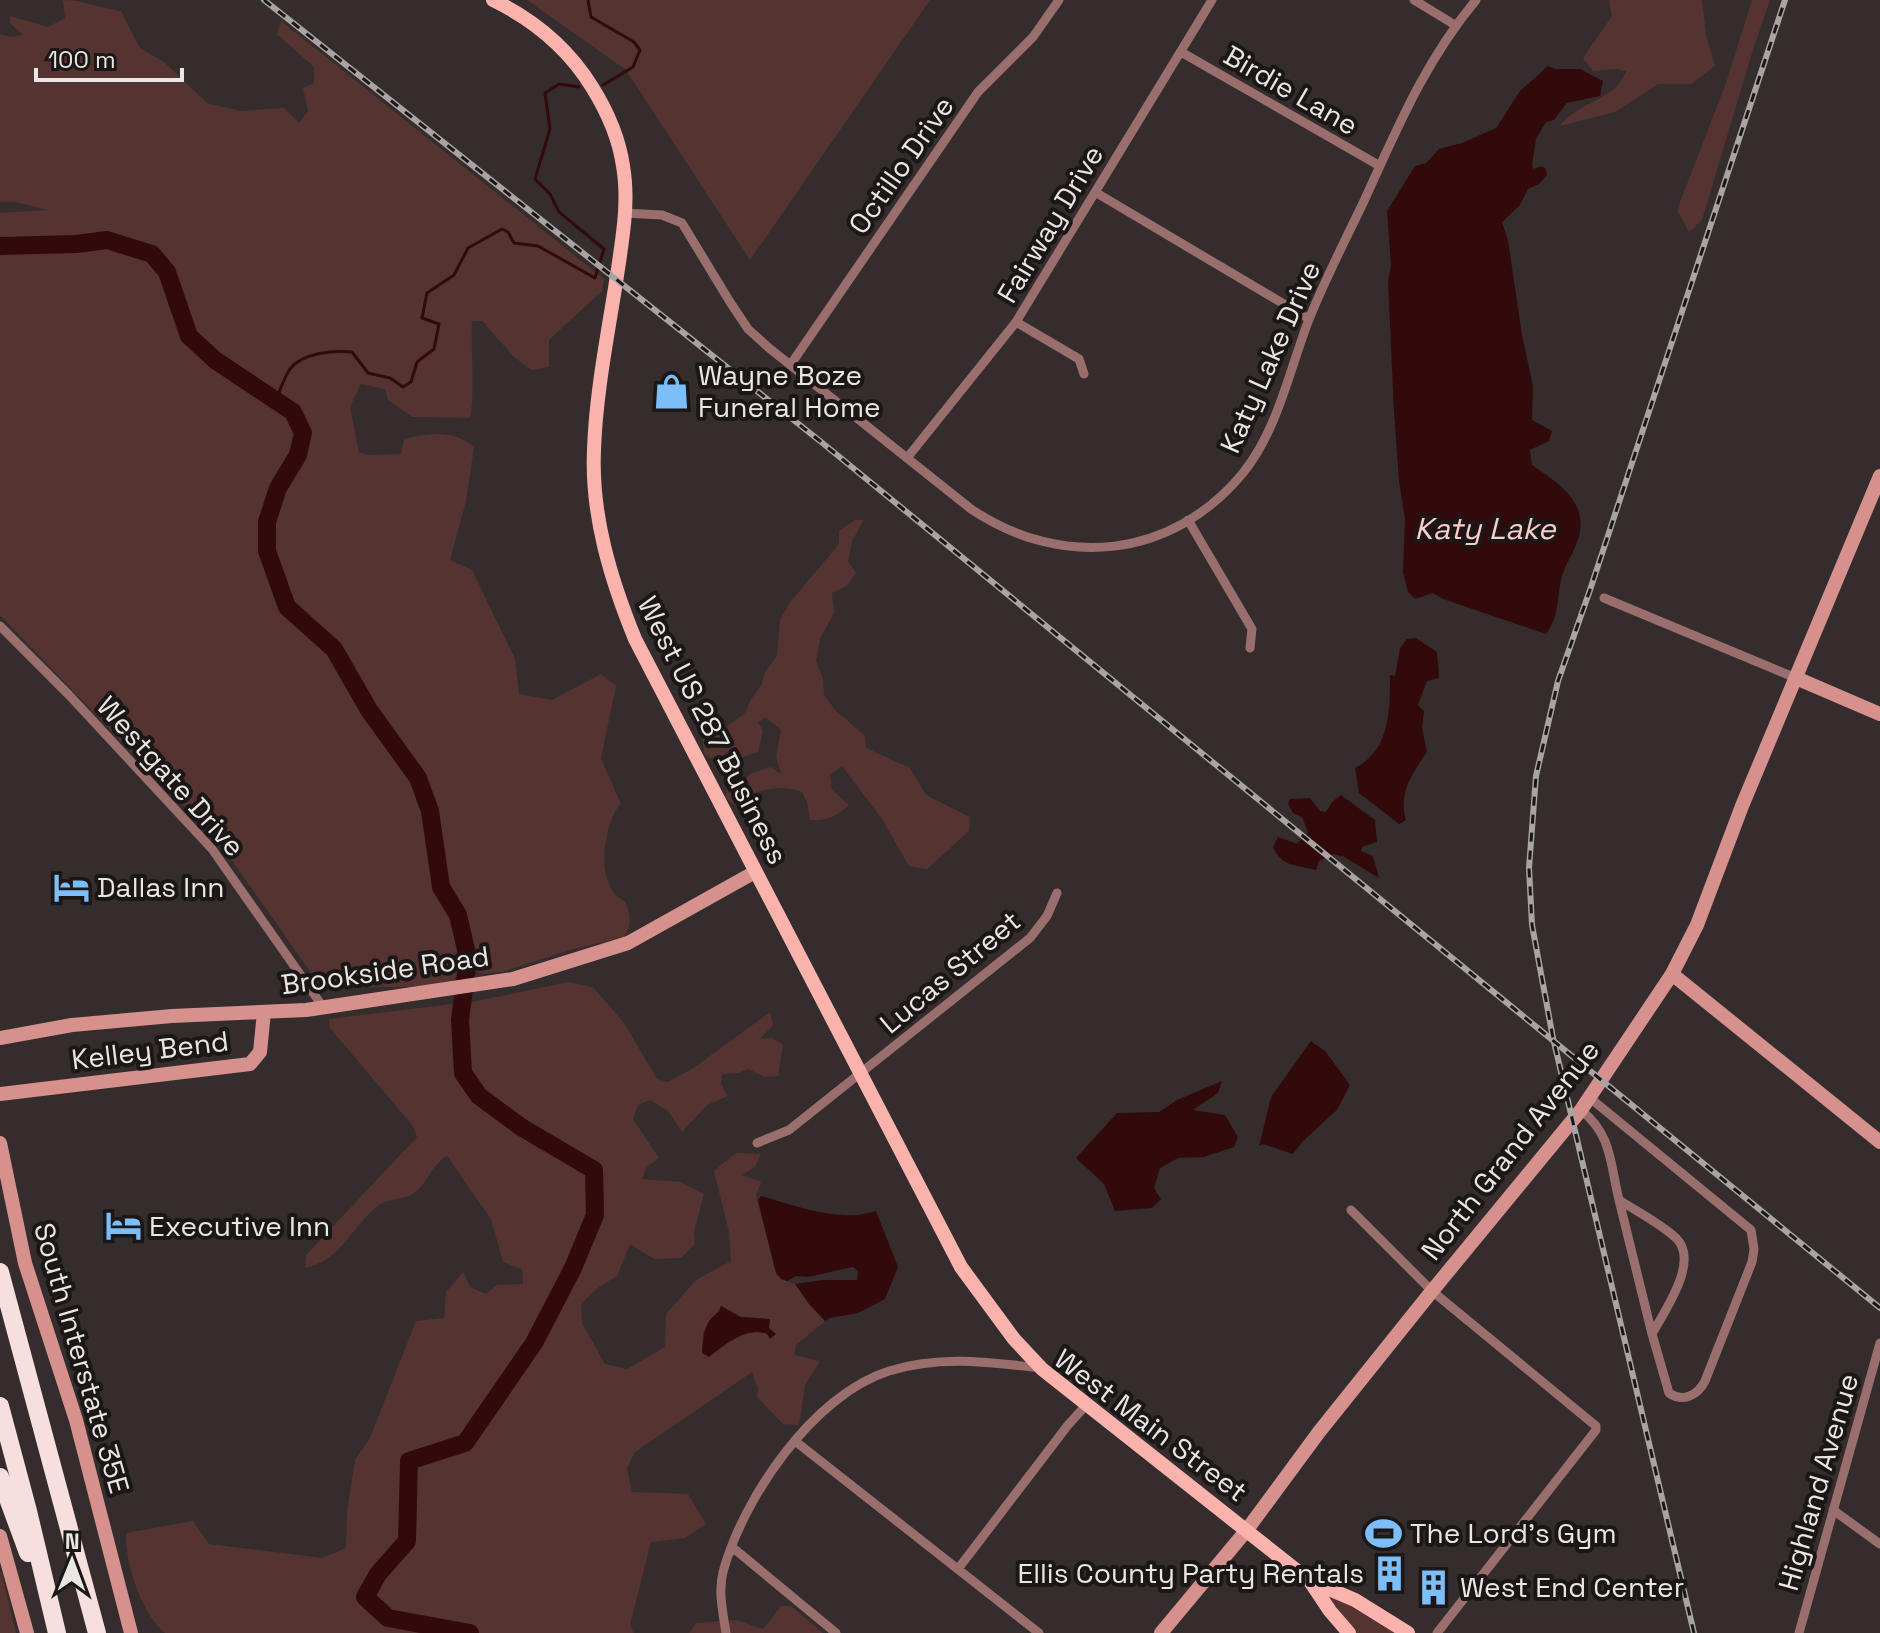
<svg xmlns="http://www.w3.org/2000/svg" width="1880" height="1633" font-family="'Space Grotesk',sans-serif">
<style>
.green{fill:#553331;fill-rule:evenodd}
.water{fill:#330a0b}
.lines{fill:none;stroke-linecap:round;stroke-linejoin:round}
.stream{stroke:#330a0b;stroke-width:3}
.river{stroke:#330a0b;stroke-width:18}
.street{stroke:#9a6e6c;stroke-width:9}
.secondary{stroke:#d7918d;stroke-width:14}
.primary{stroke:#fab2ad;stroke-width:14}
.highway{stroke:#f6dfdd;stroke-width:18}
.rail-casing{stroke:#a9a3a3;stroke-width:6}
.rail{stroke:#1a1716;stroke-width:3;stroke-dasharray:9;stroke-linecap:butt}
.labels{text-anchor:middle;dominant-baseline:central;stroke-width:8;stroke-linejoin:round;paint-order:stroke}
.street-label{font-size:28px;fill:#ebe6e6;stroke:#1a1716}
.poi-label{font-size:28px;fill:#ebe6e6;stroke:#1a1716;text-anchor:start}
.water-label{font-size:30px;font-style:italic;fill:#feccc9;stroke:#1a1716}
</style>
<rect width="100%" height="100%" fill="#352d2d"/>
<!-- green -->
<path class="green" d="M63,0C83,0 101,8 121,11L140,48L164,62L207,103L240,111L284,108L299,123L308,111L303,88L314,83V67L277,34L281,21L604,279L602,291L549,340V367L531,370L513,356L482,321H472C470,353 476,386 470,418L412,417L388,400L385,389L361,384L350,407L359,453L370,455L401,454L404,439C428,433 454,429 474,447L466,501L450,560L472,570L515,659L519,694L552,700L601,674L616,686L601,758L621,804C608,816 602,852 605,870C606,876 610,889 614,893C617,897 621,898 624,901C631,911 632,928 624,937L570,950L502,972L481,974L466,965L452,982L411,987H321L222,846L0,615V252L33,254L61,246L25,241H0V213L47,210L16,202H0V34L10,37L23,35L10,23V16L48,27L65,18Z
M527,0H930L750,260L626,70Z
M1609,0H1702L1706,35L1715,66L1691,84H1658L1615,112L1560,126C1579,100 1613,103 1626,71L1615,69L1593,71L1583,58L1612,16Z
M1752,0H1770L1751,56L1702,220L1689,232L1677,210L1726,83Z
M855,520H864L852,541L848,561L856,573L847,586L832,593L834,613L820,639L816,661L823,679L824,695L836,711L865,736L866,748L910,768L926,795L970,817L969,831L927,869L909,866L882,819L842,766L830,775L832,790L849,805C837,816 827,821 810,820L807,802L802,792C776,782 756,792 732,803L725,797L729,784H740L750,774L771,767L781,774L776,757L781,730L766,717L758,722L763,731L758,752C735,759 726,769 704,754L702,735L718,723L725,728L745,713L750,701L762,684L765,672L777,656L780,620L791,601L839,544V531Z
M569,982L593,987L624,1023L657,1079L668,1082L695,1067L770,1012L773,1025L760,1039L771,1038L783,1044L778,1076L765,1077L748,1069L739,1073L722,1074L721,1084L728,1096L707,1105L682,1132L668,1111L650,1100L638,1105L633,1119L659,1158L646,1168L642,1179L681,1182L704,1194L694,1232L695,1244L681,1258L654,1259L630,1244L617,1276L599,1287L581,1304L582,1323L605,1364L627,1369L665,1347L666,1314L696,1280L731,1261L729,1232L714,1171L736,1153L761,1154L755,1167L742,1175L761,1182L756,1195L770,1249L781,1279L795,1284L809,1304L825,1321L796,1345L794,1355L820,1361L805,1385L799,1425L783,1424L757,1397L758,1388L752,1372L635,1452L627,1468L632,1492L688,1494L706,1524L685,1538L651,1542L630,1625L634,1633H165C141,1613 125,1563 126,1533L193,1521L209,1544L322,1558L346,1548L347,1512L355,1460L370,1438L416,1321L444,1318L446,1292L463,1272L470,1287L486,1294L497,1285L523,1284L522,1269L503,1262L491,1219L447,1156C431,1165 428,1183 414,1193C405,1200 389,1198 379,1205C352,1225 343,1260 305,1268L306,1255L417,1137L413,1126L329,1027V1019L477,1001ZM721,1306L741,1317L770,1319L767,1334C746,1326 725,1345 708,1357L703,1333Z
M0,1571L2,1574L16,1633H0Z
M1328,1592L1399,1633H1356L1327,1596Z
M781,1606H791L823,1633H689L696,1623L736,1620L763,1629Z"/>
<!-- water -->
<path class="water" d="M1548,66L1555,69H1580L1603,81L1600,96L1567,103L1554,120L1546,122L1536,139L1532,165L1533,169L1541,166L1546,169L1547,175L1539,184L1528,189L1520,205L1502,222L1508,240L1522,335L1533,386L1532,420L1552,431L1549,441L1530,450L1532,465C1560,484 1593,505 1576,545C1571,557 1564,567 1561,580C1557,599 1559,617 1546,634L1443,599L1433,593L1415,599L1408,592L1403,573L1405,519L1399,481L1394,412L1388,282L1391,265L1387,211L1415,166L1426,163L1439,149L1462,143L1496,128L1520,91Z
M1416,638L1437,652L1439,678L1427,681L1418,705L1424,711L1422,727L1427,752C1412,774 1398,793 1406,820L1399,824L1359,793L1355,768C1390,750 1390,711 1390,675L1395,676L1400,648L1407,639Z
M1341,795L1375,820L1377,842L1362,847L1361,851L1373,856L1379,878L1344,857L1334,854L1319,861L1316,870C1296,865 1282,867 1273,847L1278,837L1297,844L1308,832L1302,817L1293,813L1288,804L1290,799L1310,798L1320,811L1326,812L1332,802Z
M1311,1041L1326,1052L1350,1085L1337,1110L1303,1141L1293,1154L1263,1144L1259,1146L1271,1097Z
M1222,1081L1218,1093L1193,1110L1225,1115L1238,1137L1234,1147L1204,1157L1178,1158L1160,1168L1154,1188L1161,1199L1152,1208L1115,1211L1104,1184L1076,1158L1117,1113L1159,1112L1177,1100Z
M761,1196C797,1206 839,1223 876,1211L898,1267L885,1299L858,1313L830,1318L825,1321L809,1304L795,1284L823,1280H857L858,1271L853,1267L808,1277L796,1276L787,1281L781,1279L776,1273L760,1209L758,1200Z
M721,1306L741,1317L770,1319L769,1328L776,1334L770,1339L767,1334C746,1326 725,1345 709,1357L702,1353C703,1336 704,1321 719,1312Z"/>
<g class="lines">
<!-- stream -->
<path class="stream" d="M588,0L591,17L634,42L640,50L633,67L603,85
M276,400C280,390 284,378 290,369C302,353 333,350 352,352L368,373L390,378L403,387L411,382L417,362L434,349L439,324L422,318L427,293L454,275L468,248L502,229L508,232L514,243L538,246L595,278L604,249L559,212L550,194L535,179L550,129L545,93L559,84L579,87"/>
<!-- river -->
<path class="river" d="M0,246L76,244L107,240L152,254L167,272L189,336L215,360L293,412L303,433L298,455L278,488L267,522V551L287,607L334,649L369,710L418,778L430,811L441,887L458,915L468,958L460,1020L463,1073L479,1096L521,1127L594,1170L595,1215L573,1268L534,1343L465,1443L409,1461L407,1541L378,1574L365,1597L388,1618L470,1633"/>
<!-- street -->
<path class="street" d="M1414,0L1455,25
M1181,52L1380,166
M1095,192L1309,319
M625,213L662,215L682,223L730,302L748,329L769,348L971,509C1062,570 1172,559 1243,473C1277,431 1289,372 1308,322C1324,281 1345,241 1364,201C1397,129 1425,61 1476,0
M1016,322L1079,359L1084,374
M791,364L978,92L1033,37L1059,0
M907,458L1016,322L1212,0
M1188,520L1252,629L1250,648
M1604,598L1796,678
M0,626L69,695L212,849L323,1007
M1581,1110C1612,1135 1610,1163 1619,1200C1638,1212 1660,1223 1676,1238C1700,1261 1665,1310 1652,1334L1669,1393C1683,1403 1698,1395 1705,1381L1752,1262L1754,1249L1751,1230L1590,1098
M757,1143L789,1130L1030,938L1047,916L1057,893
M1619,1200L1652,1334
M1351,1210L1432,1291L1596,1426V1430L1437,1633
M795,1441L1039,1633
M1833,1510L1880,1544
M732,1547L836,1633
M958,1569L1068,1425L1087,1404
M726,1633C723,1613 718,1592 723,1572C743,1498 813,1395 889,1371C940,1355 989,1362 1041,1368
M1799,1633L1880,1343"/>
<!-- secondary -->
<path class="secondary" d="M1796,678L1880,714
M1672,974L1880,1142
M0,1038L72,1025L172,1016L306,1010L513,979L628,943L755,872
M0,1094L250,1064L260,1052L264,1012
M0,1143L25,1263L76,1420L131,1633
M0,1536L27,1633
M1161,1633L1246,1531L1319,1432L1432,1291L1581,1110L1672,974L1697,925L1742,806L1880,476"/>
<!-- primary -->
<path class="primary" d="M493,0C534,20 568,48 592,87C607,111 619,138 623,166C629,200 623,235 618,269C609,329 596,390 594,450C591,516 611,580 635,639L961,1267L1014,1339L1042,1369L1310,1581L1355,1600L1408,1633
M1310,1581L1330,1611L1349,1633"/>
<!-- highway -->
<path class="highway" d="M0,1272L97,1633
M0,1406L28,1511L57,1633
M0,1477L28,1553"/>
<defs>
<path id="rail" d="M264,0L820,441L1880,1308
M1694,1633L1553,1038L1532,925L1529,868L1536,776L1558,681L1590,590L1785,0"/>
</defs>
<!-- rail casing -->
<use href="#rail" class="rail-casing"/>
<!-- rail -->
<use href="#rail" class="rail"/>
</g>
<!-- icons -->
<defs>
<symbol id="shop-bare" viewBox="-9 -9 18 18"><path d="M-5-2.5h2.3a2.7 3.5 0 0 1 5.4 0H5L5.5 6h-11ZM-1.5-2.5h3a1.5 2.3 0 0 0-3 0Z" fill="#7cbef9" stroke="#1a1716" stroke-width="2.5" paint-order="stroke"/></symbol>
<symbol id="hotel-bare" viewBox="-9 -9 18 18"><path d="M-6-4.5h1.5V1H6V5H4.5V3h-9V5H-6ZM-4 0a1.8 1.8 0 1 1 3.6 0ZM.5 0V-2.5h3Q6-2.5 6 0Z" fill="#7cbef9" stroke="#1a1716" stroke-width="2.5" paint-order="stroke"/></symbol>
<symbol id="stadium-bare" viewBox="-9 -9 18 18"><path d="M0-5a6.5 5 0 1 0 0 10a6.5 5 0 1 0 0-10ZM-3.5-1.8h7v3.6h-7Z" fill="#7cbef9" stroke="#1a1716" stroke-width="2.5" paint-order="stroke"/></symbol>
<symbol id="building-bare" viewBox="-9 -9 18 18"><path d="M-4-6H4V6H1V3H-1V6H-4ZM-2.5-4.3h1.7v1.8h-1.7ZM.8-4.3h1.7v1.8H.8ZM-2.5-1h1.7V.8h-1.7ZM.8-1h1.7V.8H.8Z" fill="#7cbef9" stroke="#1a1716" stroke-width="2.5" paint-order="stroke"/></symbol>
</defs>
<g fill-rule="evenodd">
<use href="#shop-bare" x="646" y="366" width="51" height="51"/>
<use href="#hotel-bare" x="46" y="862" width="51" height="51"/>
<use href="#hotel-bare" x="98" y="1200" width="51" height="51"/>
<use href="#stadium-bare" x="1358" y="1508" width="51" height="51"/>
<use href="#building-bare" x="1364" y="1548" width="51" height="51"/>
<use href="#building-bare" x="1408" y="1562" width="51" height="51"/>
</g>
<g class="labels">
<!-- street labels -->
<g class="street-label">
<text transform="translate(1291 90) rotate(30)">Birdie Lane</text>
<text transform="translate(901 165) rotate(-55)">Octillo Drive</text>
<text transform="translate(1050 224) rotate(-59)">Fairway Drive</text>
<text transform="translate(1270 357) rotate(-66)">Katy Lake Drive</text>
<text transform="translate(713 730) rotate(63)">West US 287 Business</text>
<text transform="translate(171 776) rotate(48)">Westgate Drive</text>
<text transform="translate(385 970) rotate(-8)">Brookside Road</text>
<text transform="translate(950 972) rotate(-40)">Lucas Street</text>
<text transform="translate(150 1050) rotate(-7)">Kelley Bend</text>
<text transform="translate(1510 1150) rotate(-52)">North Grand Avenue</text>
<text transform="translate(82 1358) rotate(74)">South Interstate 35E</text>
<text transform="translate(1151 1425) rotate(37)">West Main Street</text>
<text transform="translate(1818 1482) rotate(-74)">Highland Avenue</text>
</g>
<!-- poi labels -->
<g class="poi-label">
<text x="698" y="375">Wayne Boze<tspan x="698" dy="32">Funeral Home</tspan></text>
<text x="97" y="887">Dallas Inn</text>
<text x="149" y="1226">Executive Inn</text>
<text x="1410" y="1533">The Lord's Gym</text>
<text x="1364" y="1573" text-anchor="end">Ellis County Party Rentals</text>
<text x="1460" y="1587">West End Center</text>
</g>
<!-- water labels -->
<g class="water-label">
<text x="1485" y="528">Katy Lake</text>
</g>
</g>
<!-- north arrow -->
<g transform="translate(72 1561) rotate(1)" stroke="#1a1716" stroke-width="6" paint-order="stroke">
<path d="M0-6L14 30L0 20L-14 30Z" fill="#ebe6e6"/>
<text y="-12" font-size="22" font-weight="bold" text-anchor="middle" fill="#ebe6e6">N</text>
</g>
<!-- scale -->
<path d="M36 68v12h146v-12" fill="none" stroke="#ebe6e6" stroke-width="4"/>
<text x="48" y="68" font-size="24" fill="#ebe6e6" stroke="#1a1716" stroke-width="6" paint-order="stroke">100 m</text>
</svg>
